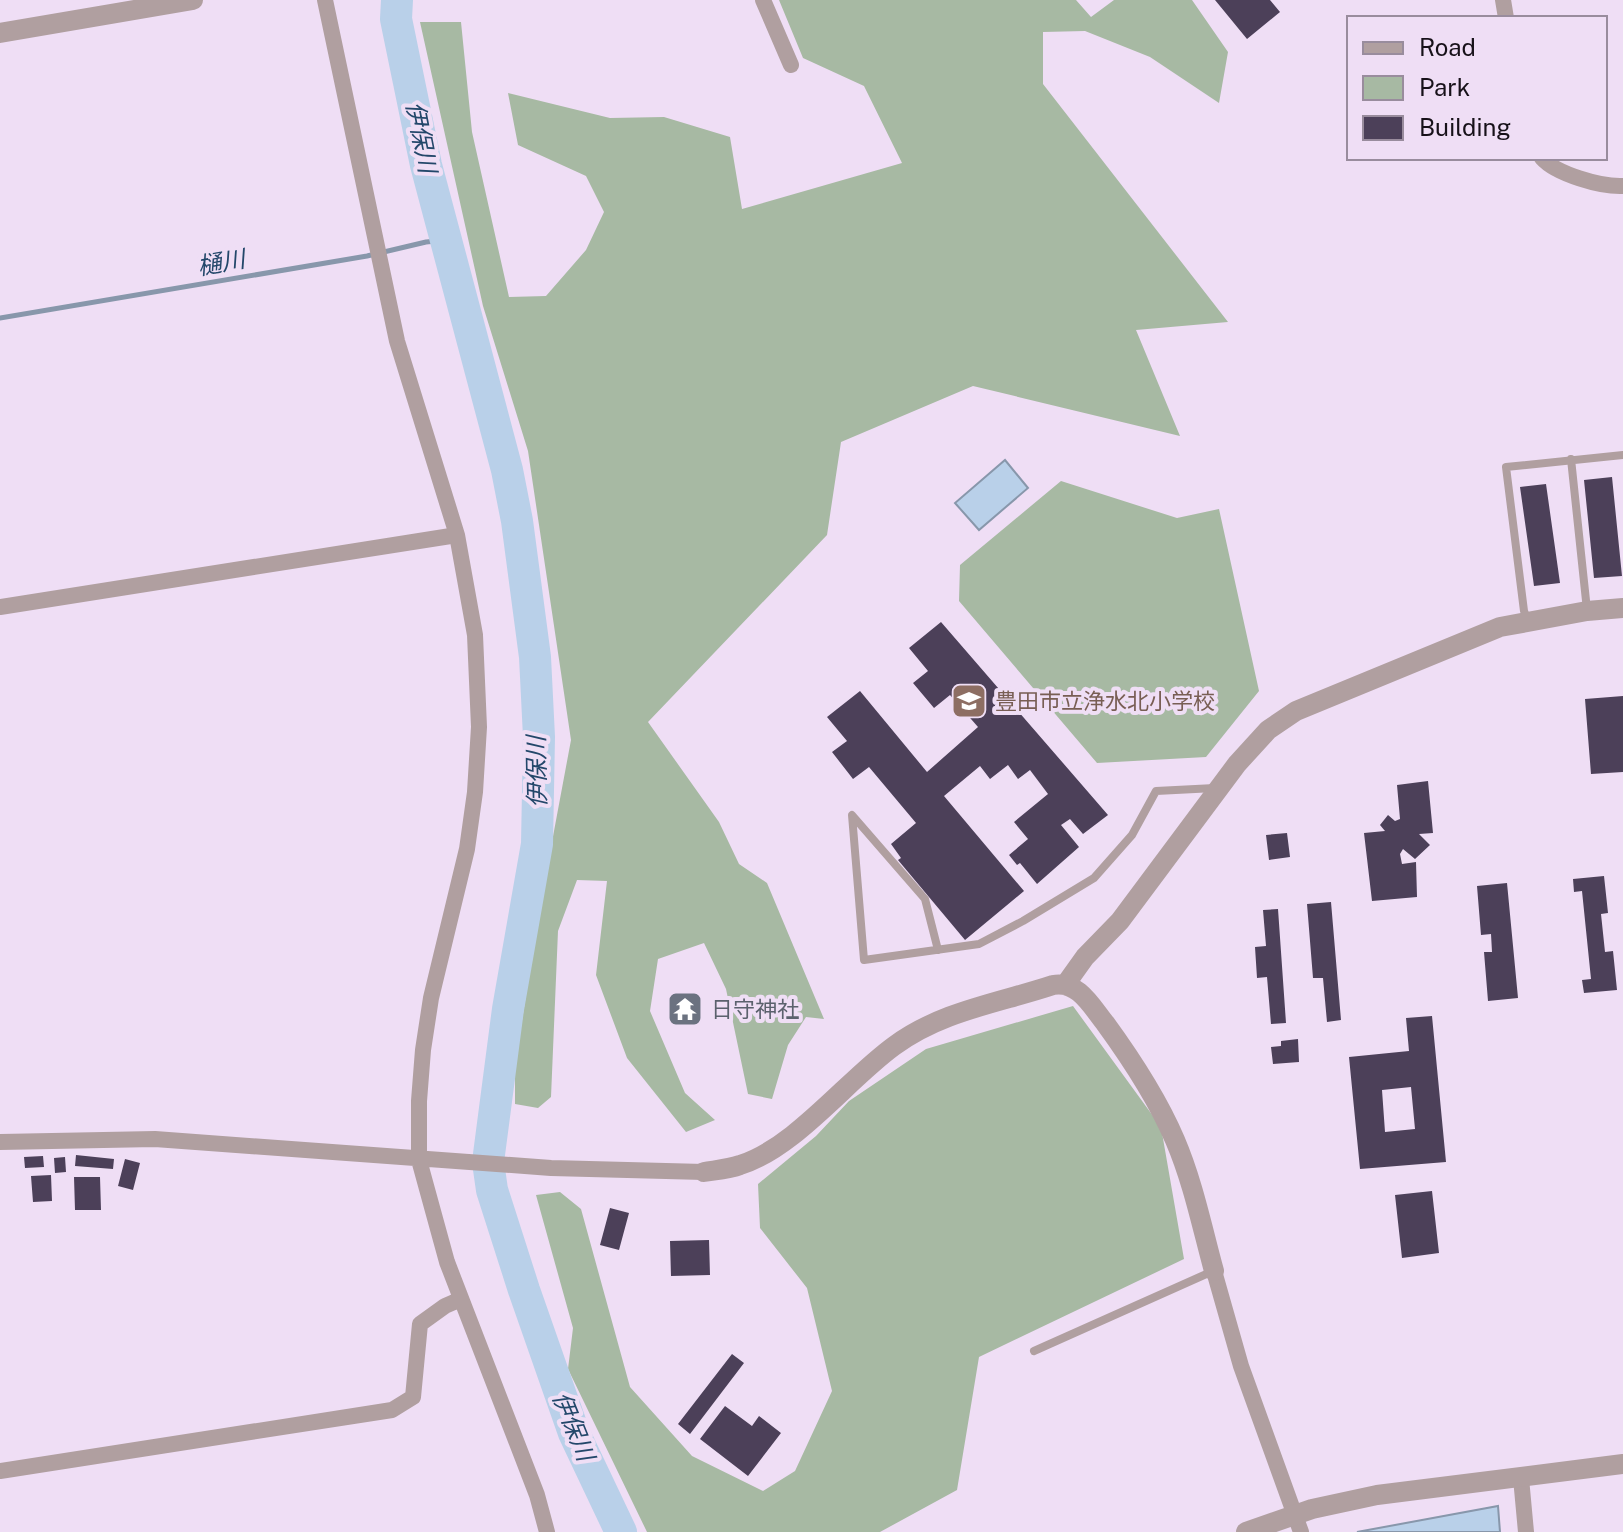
<svg xmlns="http://www.w3.org/2000/svg" width="1623" height="1532" font-family="'Public Sans','Noto Sans JP',sans-serif">
<style>
.green{fill:#a7b9a3}
.water{fill:#b9d0e9;stroke:#8897ab;stroke-width:2}
.lines{fill:none;stroke-linecap:round;stroke-linejoin:round}
.stream{stroke:#8897ab;stroke-width:5}
.river{stroke:#b9d0e9;stroke-width:32}
.building{fill:#4c4059;fill-rule:evenodd}
.service{stroke:#b09fa0;stroke-width:8}
.minor{stroke:#b09fa0;stroke-width:16}
.tertiary{stroke:#b09fa0;stroke-width:20}
.labels{text-anchor:middle;dominant-baseline:central;stroke-width:8;stroke-linejoin:round;paint-order:stroke}
.education-label{font-size:22px;fill:#785e54;stroke:#efdef5;text-anchor:start}
.worship-label{font-size:22px;fill:#5b616d;stroke:#efdef5;text-anchor:start}
.water-label{font-size:24px;font-style:italic;fill:#23476a;stroke:#efdef5}
</style>
<rect width="100%" height="100%" fill="#efdef5"/>
<!-- green -->
<path class="green" d="M779,0H1076L1091,17L1114,0H1192L1228,52L1219,103L1150,57L1085,31L1043,32V84L1228,322L1136,330L1180,436L973,386L841,442L827,535L648,722L719,822L739,864L767,883L824,1019L806,1017L788,1045L772,1099L748,1094L726,989L704,943L658,959L650,1011L685,1093L715,1120L686,1132L627,1058L596,975L607,881L577,880L558,931L551,1097L538,1108L515,1104V1065L540,906L571,740L528,451L483,306L420,22H461L472,132L509,297L546,296L586,250L604,212L586,176L518,145L508,93L610,118L664,117L730,137L742,209L902,163L864,86L803,58Z
M1061,481L1177,518L1219,509L1259,691L1206,757L1097,763L959,601L960,565Z
M1073,1006L1161,1127L1184,1259L979,1357L957,1490L880,1532H647L568,1369L573,1328L536,1195L560,1192L581,1209L630,1387L692,1456L763,1491L795,1471L832,1391L807,1288L760,1228L758,1184L816,1136L849,1101L926,1049Z"/>
<!-- water -->
<path class="water" d="M1005,460L1028,488L979,530L955,503Z
M1498,1506L1500,1532H1357Z"/>
<g class="lines">
<!-- stream -->
<path class="stream" d="M0,318L367,256L426,242L448,240"/>
<!-- river -->
<path class="river" d="M397,0L396,19L426,165L507,470L517,521L535,657L539,737L537,844L508,1009L488,1162L492,1190L524,1290L574,1433L621,1532"/>
</g>
<!-- building -->
<path class="building" d="M1215,0H1270L1280,12L1247,39Z
M1612,477L1622,576L1594,578L1584,480Z
M1546,484L1560,583L1534,586L1520,487Z
M941,622L1108,815L1083,834L1070,819L1061,825L1079,847L1037,884L1020,863L1017,865L1009,855L1028,839L1014,822L1048,794L1030,770L1018,779L1008,765L990,779L980,766L944,796L1024,891L965,940L898,860L901,858L891,844L916,823L869,767L853,779L832,752L847,741L827,717L860,691L927,772L978,727L950,695L934,708L913,683L928,671L909,648Z
M1623,696V772L1591,774L1585,699Z
M1428,781L1433,833L1419,834L1430,845L1415,859L1403,849L1400,854L1402,864L1416,862L1417,897L1372,901L1364,833L1385,831L1380,825L1388,815L1395,821L1400,819L1397,785Z
M1287,833L1290,857L1269,860L1266,835Z
M1604,876L1608,913L1601,914L1605,952L1613,951L1617,990L1584,993L1582,980L1591,979L1582,891L1574,892L1573,879Z
M1507,883L1518,998L1488,1001L1484,952H1492L1491,934L1481,935L1477,886Z
M1331,902L1341,1020L1327,1022L1323,978H1313L1307,904Z
M1278,909L1286,1023L1271,1024L1267,977L1257,978L1255,947L1266,946L1263,910Z
M1432,1016L1446,1162L1360,1169L1349,1057L1409,1051L1406,1018ZM1411,1087L1415,1129L1385,1132L1382,1090Z
M1298,1039L1299,1062L1273,1064L1271,1047L1281,1046V1041Z
M76,1155L114,1159L113,1169L75,1166Z
M43,1156L44,1167L25,1168L24,1157Z
M65,1157L66,1172L55,1173L54,1158Z
M125,1159L140,1163L133,1190L118,1186Z
M51,1175L52,1201L33,1202L31,1176Z
M74,1177H100L101,1210H75Z
M1432,1191L1439,1253L1402,1258L1395,1195Z
M610,1208L629,1213L619,1250L600,1245Z
M709,1240L710,1275L671,1276L670,1241Z
M732,1354L744,1363L690,1434L678,1424Z
M725,1406L752,1426L759,1416L781,1433L748,1476L700,1439Z"/>
<g class="lines">
<!-- service -->
<path class="service" d="M1571,459L1587,610
M1528,620L1524,611L1506,467L1623,455
M938,950L925,899L852,815L864,960L979,944L1023,921L1094,878L1132,835L1156,791L1215,788
M1034,1351L1213,1271"/>
<!-- minor -->
<path class="minor" d="M325,0L397,341L457,535L475,635L479,727L475,792L467,849L431,998L423,1050L419,1101V1160L447,1262L537,1495L547,1532
M763,0L791,65
M1503,0L1506,18
M1542,158C1556,174 1601,187 1623,186
M0,607L457,535
M0,1142L155,1139L551,1168L704,1172
M1214,1271L1241,1366L1301,1532
M0,1471L392,1410L413,1397L420,1324L445,1306L461,1299
M1521,1478L1526,1532"/>
<!-- tertiary -->
<path class="tertiary" d="M0,33L193,0
M1065,985L1085,957L1120,921L1237,764L1268,730L1296,711L1500,627L1587,611L1623,608
M704,1172C716,1170 729,1169 740,1165C795,1148 847,1080 894,1046C941,1011 999,1003 1053,985C1078,980 1092,1007 1105,1023C1132,1060 1157,1098 1175,1140C1193,1182 1202,1227 1214,1271
M1246,1532L1312,1509L1377,1495L1623,1464"/>
</g>
<!-- icons -->
<defs>
<symbol id="school-square" viewBox="-11 -11 22 22"><rect x="-9" y="-9" width="18" height="18" rx="4" fill="#8d6e63" stroke="#efdef5"/><path d="M0-5L7-2L0 1L-7-2ZM-4 1L0 2.5L4 1V4Q0 6-4 4Z" fill="#fff"/></symbol>
<symbol id="temple-square" viewBox="-11 -11 22 22"><rect x="-9" y="-9" width="18" height="18" rx="4" fill="#6b7280" stroke="#efdef5"/><path d="M0-6L5-2H3V0L6.5 2.5H4V6H1.5V3h-3V6H-4V2.5H-6.5L-3 0V-2H-5Z" fill="#fff"/></symbol>
</defs>
<g fill-rule="evenodd">
<use href="#school-square" x="949" y="681" width="40" height="40"/>
<use href="#temple-square" x="665" y="989" width="40" height="40"/>
</g>
<g class="labels">
<!-- education labels -->
<g class="education-label">
<text x="995" y="701">豊田市立浄水北小学校</text>
</g>
<!-- worship labels -->
<g class="worship-label">
<text x="711" y="1009">日守神社</text>
</g>
<!-- water labels -->
<g class="water-label">
<text transform="translate(422 137) rotate(79)">伊保川</text>
<text transform="translate(221 262) rotate(-10)">樋川</text>
<text transform="translate(536 772) rotate(-91)">伊保川</text>
<text transform="translate(574 1426) rotate(68)">伊保川</text>
</g>
</g>
<!-- legend -->
<rect x="1347" y="16" width="260" height="144" fill="#efdef5" stroke="#998c9d" stroke-width="2"/>
<rect x="1363" y="42" width="40" height="12" fill="#b09fa0" stroke="#998c9d" stroke-width="2"/>
<text x="1419" y="56" font-size="24" fill="#171119">Road</text>
<rect x="1363" y="76" width="40" height="24" fill="#a7b9a3" stroke="#998c9d" stroke-width="2"/>
<text x="1419" y="96" font-size="24" fill="#171119">Park</text>
<rect x="1363" y="116" width="40" height="24" fill="#4c4059" stroke="#998c9d" stroke-width="2"/>
<text x="1419" y="136" font-size="24" fill="#171119">Building</text>
</svg>
